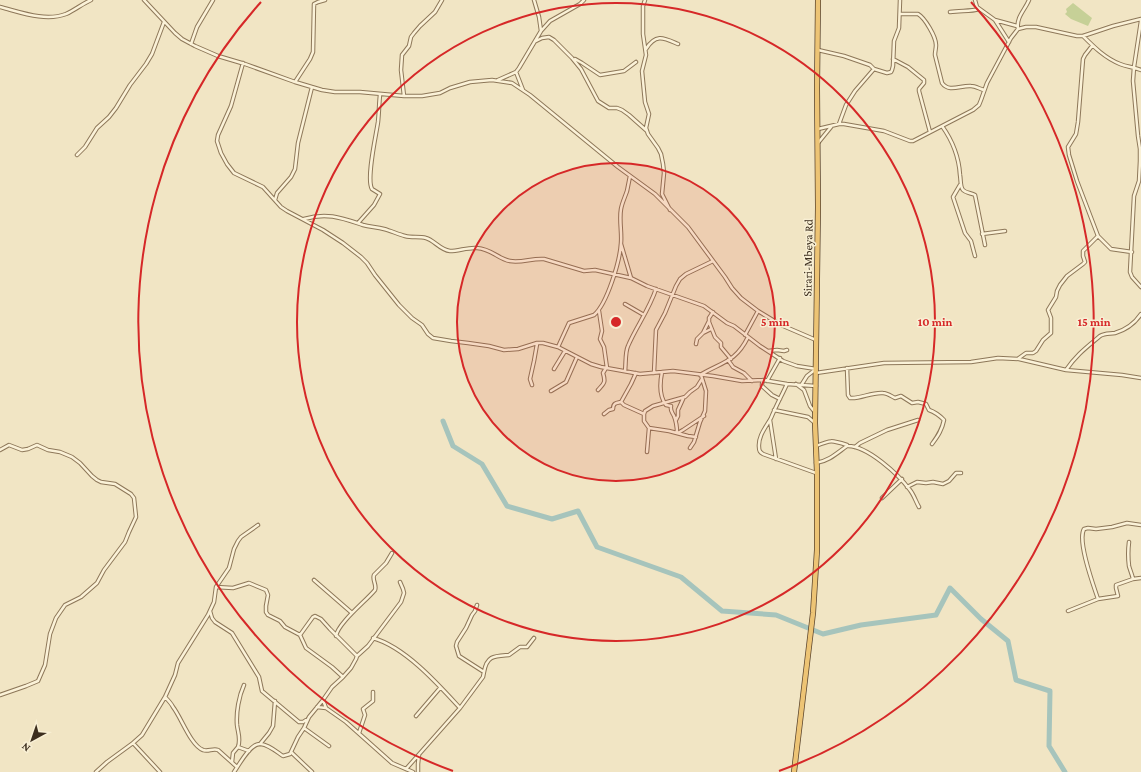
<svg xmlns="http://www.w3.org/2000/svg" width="1141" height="772" font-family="'Crimson Pro',serif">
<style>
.green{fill:#c6d097}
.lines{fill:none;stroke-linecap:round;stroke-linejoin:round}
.river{stroke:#a6c4bc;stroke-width:5}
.minor-casing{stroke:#8d7759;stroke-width:4.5}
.trunk-casing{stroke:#5a442d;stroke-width:6}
.minor{stroke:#fbf2d8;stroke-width:2.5}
.trunk{stroke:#edc475;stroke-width:4.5}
.ring{fill:none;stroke:#d62828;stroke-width:2}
.labels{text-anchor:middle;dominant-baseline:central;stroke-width:3;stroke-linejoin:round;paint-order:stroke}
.street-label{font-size:12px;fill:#3c2e1e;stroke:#f8efd4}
.centre{fill:#d62828;stroke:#f8efd4;stroke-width:2}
.ring-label{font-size:12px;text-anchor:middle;font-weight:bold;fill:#d62828;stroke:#f8efd4;stroke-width:3;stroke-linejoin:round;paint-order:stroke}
</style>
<rect width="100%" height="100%" fill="#f1e5c4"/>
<!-- green -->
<path class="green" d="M1073,3L1092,18L1088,26L1071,19L1065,14L1067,12L1066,9Z"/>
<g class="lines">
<!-- river -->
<path class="river" d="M443,421L453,446L482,464L507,506L552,519L578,511L597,547L681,577L722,611L776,615L823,634L861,625L936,615L950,588L981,619L1008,641L1016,680L1050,691L1049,746L1065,772"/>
<defs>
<path id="minor" d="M144,0L175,33L182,39L195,46L218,56L245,64L295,82L322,90L335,92H360L404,96H422L440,93L450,88L470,82L492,80L512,83L530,95L618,167L655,194L688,227L725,277L732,288L741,298L758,311L781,325L816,340
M645,0L643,6V34L646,55L642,71L645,102L649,114L646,128L648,134L658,148L661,154L663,164L664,173L662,194L670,210
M975,0L977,7L995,20L1009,42
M0,7C20,12 45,22 66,14C75,10 82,4 91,0
M950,12C960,10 970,12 979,9
M900,14H918C925,18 936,37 936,45C936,49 935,51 935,55L942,83C949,93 961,85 971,86C975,86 980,89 984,90
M995,20L1017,26
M1141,21L1134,67L1133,81L1138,136L1140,149V161L1139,181L1134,196L1130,272L1132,277L1141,287
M1018,29C1016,17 1025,10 1029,0
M541,31L550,21L580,4L584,0
M1083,36C1094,47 1105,58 1120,64C1127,67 1134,67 1141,70
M536,41L542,38L549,37L554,40L572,58L581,69L598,101L609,108H617L622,110L629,115L647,131
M191,44L197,27L213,0
M1092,46L1085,55L1083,59L1078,122L1076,134L1068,147L1069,155L1077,181L1098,236L1111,249L1132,252
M646,49C656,33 664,38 678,44
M818,50L844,56L870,65L874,69L887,73L891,72L892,70L893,66L894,41L899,28L900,0
M575,59L582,63L600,75L624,71L636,62
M893,59L908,67L924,80V83L919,89V91L930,132
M243,63L231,106L218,135L217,141L221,153L227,164L234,173L263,187L281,207L287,211L323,230L343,243L361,257L367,263L375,275L399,305L412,318L422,325L428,334L433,338L451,341L468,343L489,346L504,350L518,349L537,343H543L558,347L591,364L601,367L640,374L673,371L713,376L742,381L763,380L787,384L816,386
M516,72L523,90
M498,80L516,72L519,68L541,31L539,17L534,0
M295,82L310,59L313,52L314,4L318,2L325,0
M404,96L401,70L402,55L409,46L411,37L414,33L420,26L435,12L442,0
M839,124L846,105L855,91L874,69
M942,126C952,140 959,158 960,175C961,180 960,187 963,190C966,193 971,193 975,195L985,245
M818,129L839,124H844L884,131L910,141H913L973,110L979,105L981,100L987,83L1011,38L1018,29L1026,27H1036L1077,36H1083L1113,26L1141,19
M818,143L831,127
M77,155L85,147L97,128L109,117L116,108L130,85L146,64L152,54L164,22
M960,185L953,197L965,233L971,241L975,256
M275,200L277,193L291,177L295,169L298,143L312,87
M304,219C327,212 342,218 363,225C370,227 377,227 384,229C391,231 398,234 405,236C412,238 419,236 426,238C434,240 440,250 450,251C459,251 468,247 477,248C492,249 498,259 510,261C522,263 532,258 544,259L584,271L595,270L631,278L647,286L704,306L727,323L734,326L760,346L783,361L797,366L816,369
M358,223L374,205L380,194L372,189C366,179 376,136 378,122C379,113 379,104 380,95
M982,234L1005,231
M621,244L631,278
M625,304L644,315
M599,311L602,331L600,339L604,347L607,368
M713,312L709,318V322L715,337L721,343V347L731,359
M703,333L711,329
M745,335L758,311
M696,344L697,339L703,333L709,321
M558,347L569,323L594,315C607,304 620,261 621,243C622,232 619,220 621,209C622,203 625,197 627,191C628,186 629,181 630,176
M768,351L777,350L784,351L787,350
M1019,358L1026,353H1033L1036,351L1043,340L1051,333V318L1048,310L1056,297L1057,291L1060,285L1067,276L1083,264L1085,262L1083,256V251L1098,236
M728,360L733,367L744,373L752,381
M847,368L848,395L850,398C861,399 871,392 883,393C887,393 891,396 895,398L901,396L912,403L918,402L926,404L929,410C935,412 940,416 944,420C942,430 938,436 932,444
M554,369L565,351
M1066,370C1076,355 1087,347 1100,336C1105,333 1110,334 1115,333C1125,330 1135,323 1141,314
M625,371C626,364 625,352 628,346C636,327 649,310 656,289
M662,372C660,382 659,396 666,405L671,406C670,411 672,412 674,416C676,421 677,427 677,433
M636,373L631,384L621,402L624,405L644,414V421L649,428L647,452
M654,373L656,330L665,313L676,286L680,279L686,274L713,261
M816,373L884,363L971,362L998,358L1019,359L1066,370L1122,375L1141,378
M700,375C722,362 736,362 748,337
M763,380L762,384V386L772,395L780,399
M767,381L780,358
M787,384C782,395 776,406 771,418C766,427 758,436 759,447C759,451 760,452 763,454L816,473
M796,384L804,390L810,406L814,411
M802,384L807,376L816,369
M532,385L530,379L534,361L537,344
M598,390C604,383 606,383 603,373L606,368
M551,391L566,382L577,357
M774,410L808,417L815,423
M604,414L609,410L613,409C613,403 616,403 621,402
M644,414L645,411L653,406L685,397L690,392L697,387L702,379
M676,420L678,416V410L683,399
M770,420L776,459
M649,428L669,431L688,436L696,437
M678,433L683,430L704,416
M816,446C831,440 831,440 847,445
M855,447L860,443L887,430L918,420
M690,448L694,442L700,422L705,411L706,391L701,375
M0,450L9,445L22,450L28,449L37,445L48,450L60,452L72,457L80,463L92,476L97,480L101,482L115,484L131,494L134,498L136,517L129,532L125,542L104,570L97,583L81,597L65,605L56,618L50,634L45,665L38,681L26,686L0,695
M816,463C829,461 837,453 847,446C867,445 899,475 910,490C914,495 916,502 919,507
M907,487L917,482L926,483L933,482L943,484L949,481L956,473H961
M882,498L902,479
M1129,542C1128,550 1128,558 1129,566C1130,570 1132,574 1133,579
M314,580L352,613
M216,587L233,588L249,583L266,590L268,595L266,606V612L268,615L280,621L285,627L300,635L306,648L332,667L343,677
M1098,599C1093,584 1077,541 1084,529L1088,528L1096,529L1112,527L1127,523L1141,525
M210,611L212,618L215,622L232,633L259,677L262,691L299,722H303L306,720
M1068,611L1098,599L1118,596L1116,588V585L1133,579L1141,578
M300,635L313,617L315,616L321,619L330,629L357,656
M336,636C338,623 366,601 375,590C377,585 372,580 374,575L386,563L392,553
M373,638C405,647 438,684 460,708
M484,672C487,655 495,656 509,655L520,647H527L534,638
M165,697C168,700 171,703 173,707C181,717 191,746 203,750C208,752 213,748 218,750L237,767
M323,700L326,708L346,722L392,763L413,772
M317,707L326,708
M416,716L440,688
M304,728L329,746
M359,733L365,715L363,709L373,701V692
M133,743L160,772
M260,744L269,733L273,726L275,701
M238,747C241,739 238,733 237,725C236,712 239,696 244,685
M291,752L312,772
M232,762L233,753L238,747L249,751
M406,769L460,708L483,677L484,672L459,656L456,646L457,642L466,628L472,615L475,611L477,605
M96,772L107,762L133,743L142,735L165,697L175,675L178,663L208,615L214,602L216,587L229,568L234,549L238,541L241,537L258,525
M234,772C239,765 251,742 261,744C269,745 277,752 283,756L290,754L298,737L304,728L309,717L323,700L332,687L343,677L351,668L356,659L357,656L368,646L401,602L404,593L403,589L400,582
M418,772V764L419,755"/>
<path id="trunk" d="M794,772L813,613L817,550V473L815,423L818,207L817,88L818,0"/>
</defs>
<!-- minor casing -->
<use href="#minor" class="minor-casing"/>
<!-- trunk casing -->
<use href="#trunk" class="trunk-casing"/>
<!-- minor -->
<use href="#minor" class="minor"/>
<!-- trunk -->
<use href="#trunk" class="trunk"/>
</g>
<!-- distance rings -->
<circle cx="616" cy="322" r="159" fill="#d62828" fill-opacity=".12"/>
<g class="ring">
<circle cx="616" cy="322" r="159"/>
<circle cx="616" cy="322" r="319"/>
<path d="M453 771A478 478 0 0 1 261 2M971 2A478 478 0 0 1 779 771"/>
</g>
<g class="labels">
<!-- street labels -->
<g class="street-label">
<text transform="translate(808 258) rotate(-89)">Sirari-Mbeya Rd</text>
</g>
</g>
<circle cx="616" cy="322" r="6" class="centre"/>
<g class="ring-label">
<text x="775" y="326">5 min</text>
<text x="935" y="326">10 min</text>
<text x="1094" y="326">15 min</text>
</g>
<!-- north arrow -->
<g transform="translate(32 740) rotate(220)" stroke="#f8efd4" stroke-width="3" paint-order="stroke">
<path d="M0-3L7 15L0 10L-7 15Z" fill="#3c2e1e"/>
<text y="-6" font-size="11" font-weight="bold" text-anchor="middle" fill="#3c2e1e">N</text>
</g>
</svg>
